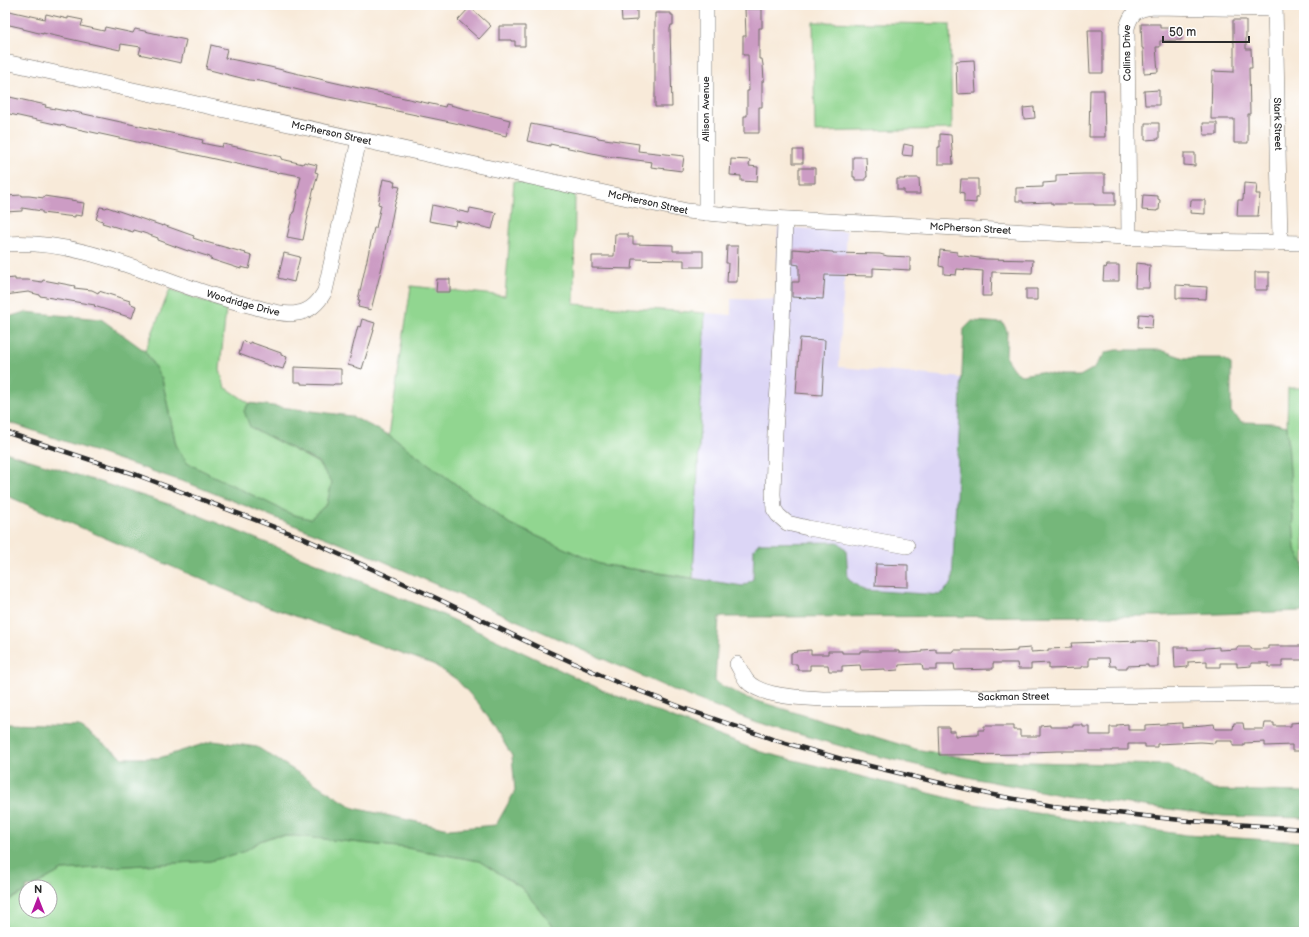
<svg xmlns="http://www.w3.org/2000/svg" width="1309" height="937" font-family="'Balsamiq Sans',sans-serif">
<style>
.built{fill:#dcd6f6}
.green{fill:#91d690;stroke:#5e805e}
.forest{fill:#74b77a;stroke:#507152}
.building{fill:#cc9cc4}
.lines{fill:none;stroke-linecap:round;stroke-linejoin:round}
.minor-casing{stroke:#736e68;stroke-width:16}
.minor{stroke:#fff;stroke-width:15}
.rail-casing{stroke:#2b2b2b;stroke-width:4.5}
.rail{stroke:#fff;stroke-width:3;stroke-dasharray:9;stroke-linecap:butt}
.labels{text-anchor:middle;dominant-baseline:central;stroke-width:3;stroke-linejoin:round;paint-order:stroke}
.street-label{font-size:10px;fill:#2b2b2b;stroke:#fff}
</style>
<rect width="100%" height="100%" fill="#fff"/>
<filter id="ink" filterUnits="userSpaceOnUse"><feTurbulence type="fractalNoise" baseFrequency=".025" numOctaves="2"/><feDisplacementMap in="SourceGraphic" scale="8" xChannelSelector="R" yChannelSelector="G"/><feConvolveMatrix kernelMatrix="1 2 1 2 8 2 1 2 1" color-interpolation-filters="sRGB"/></filter>
<filter id="wash" filterUnits="userSpaceOnUse"><feTurbulence type="fractalNoise" baseFrequency=".012" numOctaves="4" result="noise"/><feDisplacementMap in="SourceGraphic" scale="16" xChannelSelector="R" yChannelSelector="G"/><feGaussianBlur stdDeviation="0.9" result="paint"/><feColorMatrix in="noise" values="0 0 0 0 0 0 0 0 0 0 0 0 0 0 0 0 0 1.4 0 .05"/><feComposite in="paint" operator="in"/></filter>
<g filter="url(#wash)">
<rect width="100%" height="100%" fill="#f8ead9"/>
<!-- built -->
<path class="built" d="M778,227L847,231L839,367L963,378L952,584L940,595L863,590L848,579L846,549H754L753,580L743,586L693,578L705,313L731,315V299L776,300Z"/>
<!-- green -->
<path class="green" d="M813,22L950,24L952,129L815,132Z
M514,181L575,194L574,304L705,313L693,578L599,564L510,524L389,435L411,286L505,296Z
M170,289L226,309L220,370L225,387L249,403L244,411L251,427L318,463L332,482L327,504L310,519L291,514L187,463L176,445L162,379L145,351Z
M1288,388H1304V565L1295,549L1287,426Z
M274,836H296L407,848L479,861L522,888L558,932H5V905L11,899L26,891V911H50V887H32L62,870L210,861L243,852L260,841Z"/>
<!-- forest -->
<path class="forest" d="M25,312L101,319L145,351L162,379L176,445L187,463L291,514L310,519L327,504L332,482L318,462L250,427L244,411L249,403L351,416L389,435L510,524L599,564L743,586L753,579L754,549L759,543L838,542L846,549L848,579L863,590L940,595L952,583L964,329L972,321L1003,323L1007,331L1006,358L1013,369L1021,375L1040,372L1060,376H1080L1094,368L1106,352L1117,350H1161L1184,358H1221L1231,364V412L1242,422L1273,423L1287,426L1295,549L1304,565V611L1159,616L719,617L715,682L744,697L915,749L982,761L1168,765L1214,790L1304,792V818L1223,816L1066,796L977,779L869,754L756,722L673,690L374,557L193,485L5,421V318Z
M5,452L178,507L441,614L609,693L761,752L974,804L1186,835L1304,842V932H558L522,888L479,861L407,848L296,836H274L260,841L243,852L210,861L62,870L32,887H26V891L11,899L5,905V723L7,724L78,726L123,758H159L213,741L257,747L354,808L449,829L496,825L515,791L512,756L494,726L479,704L456,679L433,664L252,601L5,495Z"/>
<g id="blocks">
<!-- building -->
<path class="building" d="M470,7L491,26L479,39L458,20Z
M637,7V20L622,21L621,8Z
M745,9H762V28H759V59H762L763,65L764,81H762V107H759V133H744V116H747V91H749L748,55H743V36H746Z
M5,10L45,19L46,14L68,19V17L83,20L81,26L104,31L105,27L133,33L135,29L186,40L181,63L139,54L141,47L121,44L120,50L51,35L43,33V34L23,29V28L5,24Z
M655,13H671V15H673V25H671L670,29L672,107H655Z
M1233,20H1246V49H1251L1252,68H1249L1250,114H1248V143H1234V119H1211L1212,71L1234,72V42H1233Z
M1141,24H1160V28H1181V40L1160,41V47H1156L1158,72L1144,73L1143,48H1142Z
M499,26H525V46H515V41H511V40H499Z
M1088,30H1103V73H1090Z
M211,45L227,49L225,58L270,67L332,82L445,107L446,104L510,120L506,136L455,123L329,97L260,81L249,80L206,69Z
M974,60L976,93L957,94L956,61Z
M1090,90H1104L1105,137H1089Z
M1159,90V105H1145L1144,91Z
M5,96L46,105L45,107L66,111V110L203,140L202,143L211,145L222,147L223,144L282,157L281,159L303,164L304,162L317,165L315,172L318,173L307,215L308,216L303,240L287,237L293,212H294L298,194L297,193L301,176L279,172L278,173L5,113Z
M1034,107L1035,118L1024,119L1023,108Z
M1145,123H1159V139L1145,140Z
M1203,123H1217V135H1204Z
M531,124L598,137V138L639,144L638,151L684,156L682,171L651,167L652,162L606,156L550,144V146L527,141Z
M940,134L951,135L953,164H938V147H940Z
M904,144L913,146L912,156L902,155Z
M793,150H803V163H793Z
M1184,153H1195V166L1184,165Z
M853,157H866L867,177H866V180H855V177H853Z
M731,159L750,160L749,166L758,167L757,182L741,181V176L730,175Z
M799,168H815V183H799Z
M1084,174H1105V192H1115V205H1094V204H1052V202L1023,203V201H1016V188L1043,187V183L1056,182V175Z
M904,178H919L920,194H904V190H897V179H905Z
M383,179L393,181V182H395L394,186L400,187L394,207L385,255L371,310L358,307L360,300H358L374,228H376L381,205L378,204Z
M961,179H978V198H976V203L964,202V193L960,192Z
M1244,183L1257,184L1256,194H1260L1258,216H1237L1238,200H1243Z
M22,195V196H29L44,198V196L77,201V202L84,203L82,216L75,215V217L42,213V211L22,208V211L5,212V196Z
M1143,195L1158,196V199L1160,200L1159,210H1157V211L1142,210Z
M1191,200H1205V214L1190,213Z
M432,205L469,213L470,208L496,213L492,229L456,221L455,226L429,221Z
M100,207L106,208L107,207L163,226V225L194,236L193,238L202,241L246,253L245,254L252,256L249,269L241,267V269L210,259V257L188,250V251L158,240V238L141,232L134,230L133,232L102,223L103,221L96,219Z
M615,234H628V237H633V244L673,245V251H703V267H684V260L633,259L632,269L592,268V256H614Z
M727,246H738L737,282H727L728,263H726Z
M793,249L833,252V253L880,254L887,256L910,257V270L873,268V276L825,275L823,299L792,297V282H799V265L793,264Z
M940,250L957,252V255L986,259L1033,260L1032,273L992,272L991,296H982L983,271L957,269L956,275L944,274V267L939,266Z
M284,253L300,257L294,282L278,278Z
M1136,263L1146,264V265H1150L1149,288H1135Z
M1107,265H1119V281H1103L1104,267L1106,268Z
M1255,272H1269V286H1267V290H1255Z
M15,278V280H28L42,282L43,280L75,286L74,288L92,290L98,293L99,291L130,301L129,303L136,306L132,318L94,306L95,305L40,296V295L28,292L5,295V279Z
M437,279H450V292H436Z
M1176,285L1207,287L1206,299L1176,298Z
M1026,289H1037V300H1026Z
M1139,314L1153,315L1152,328L1138,327Z
M362,319L375,323L373,330H374L362,369L348,365L358,326L360,327Z
M800,338L825,340L822,395L796,393Z
M243,341L250,344V342L281,353V355L287,357L283,369L276,367V368L239,354Z
M294,367L341,369V384H334L333,385L301,384V382H294Z
M876,564L908,565V587L875,586Z
M1142,641L1158,642V667H1148V665L1127,666V668H1116V666H1110L1109,658H1089V666H1082V668L1049,669V663L1031,664V669H1018L1017,663H993V669L955,670L954,664H937V670H923L922,664H917L899,665L898,670L885,671V669L861,670L860,665L842,666V671H829L828,665H810V670H798L797,664H791V653L797,652L796,651L811,650V654H828V651H842V653H860V651H899V653H910L922,652V650L936,649V652H954V650H993V651L999,652L1017,651V649L1031,648V652L1048,651V649L1072,648L1071,643Z
M1268,646H1304V660H1282V667H1269V663H1251V666L1237,667V663H1220V667H1207V661L1188,662V667L1175,668L1174,647H1188V650L1205,649V648L1219,647V650L1237,649V647H1251V649H1268Z
M1302,722V726H1304V751H1292V745L1265,746V742L1244,743V746H1233V741H1215V743L1200,742L1157,744V747H1145V744H1128V750H1112V751H1058L1030,752V754L939,755L938,727H949V731H955V736L978,735V730H984V726H1014V730H1020V736H1040V726L1050,725V727H1073V725H1083V727H1090V735H1110V727H1117V725L1128,724V730H1145V725L1182,723V727L1214,724L1215,729H1233L1234,723H1243L1244,729H1264L1265,723H1274V726H1291V723Z"/>
</g>
</g>
<g filter="url(#ink)">
<use href="#blocks" fill-opacity="0" stroke="#736e68" stroke-width="1"/>
<g class="lines">
<defs>
<g id="minor">
<path id="s1" d="M1275,5L1280,242"/>
<path id="s2" d="M5,62L687,211L750,217L1201,241L1304,243"/>
<path d="M706,213V5"/>
<path d="M785,220L782,328L775,432L773,494L774,509L778,515L787,523L808,528L907,546"/>
<path id="s3" d="M1129,238L1127,28C1131,12 1137,9 1153,7L1275,9"/>
<path id="s4" d="M5,244C92,238 165,286 248,305C264,309 282,316 298,313C311,311 319,302 325,291L359,140"/>
<path id="s5" d="M737,664C740,669 743,676 747,681C761,697 803,698 823,699L1304,694"/>
</g>
</defs>
<!-- minor casing -->
<use href="#minor" class="minor-casing"/>
<!-- minor -->
<use href="#minor" class="minor"/>
<defs>
<path id="rail" d="M5,432L137,475L303,538L432,596L536,646L614,681L686,709L775,740L845,760L915,777L988,794L1053,806L1190,821L1304,829"/>
</defs>
<!-- rail casing -->
<use href="#rail" class="rail-casing"/>
<!-- rail -->
<use href="#rail" class="rail"/>
</g>
</g>
<g class="labels">
<!-- street labels -->
<g class="street-label">
<text stroke="none"><textPath href="#s3" startOffset="185">Collins Drive</textPath></text>
<text transform="translate(706 109) rotate(-90)">Allison Avenue</text>
<text stroke="none"><textPath href="#s1" startOffset="119">Stark Street</textPath></text>
<text stroke="none"><textPath href="#s2" startOffset="334">McPherson Street</textPath></text>
<text stroke="none"><textPath href="#s2" startOffset="658">McPherson Street</textPath></text>
<text stroke="none"><textPath href="#s2" startOffset="982">McPherson Street</textPath></text>
<text stroke="none"><textPath href="#s4" startOffset="247">Woodridge Drive</textPath></text>
<text stroke="none"><textPath href="#s5" startOffset="290">Sackman Street</textPath></text>
</g>
</g>
<!-- margin -->
<rect width="1309" height="937" fill="none" stroke="#fff" stroke-width="20"/>
<!-- north arrow -->
<g transform="translate(38 899)"><circle r="19" fill="#ffffff" stroke="#aaaaaa"/>
<path d="M0-3L7 15L0 10L-7 15Z" fill="#b5179e"/>
<text y="-6" font-size="11" font-weight="bold" text-anchor="middle" fill="#2b2b2b">N</text>
</g>
<!-- scale -->
<path d="M1163 36v6h86v-6" fill="none" stroke="#2b2b2b" stroke-width="2"/>
<text x="1169" y="36" font-size="12" fill="#2b2b2b" stroke="#ffffff" stroke-width="3" paint-order="stroke">50 m</text>
</svg>
